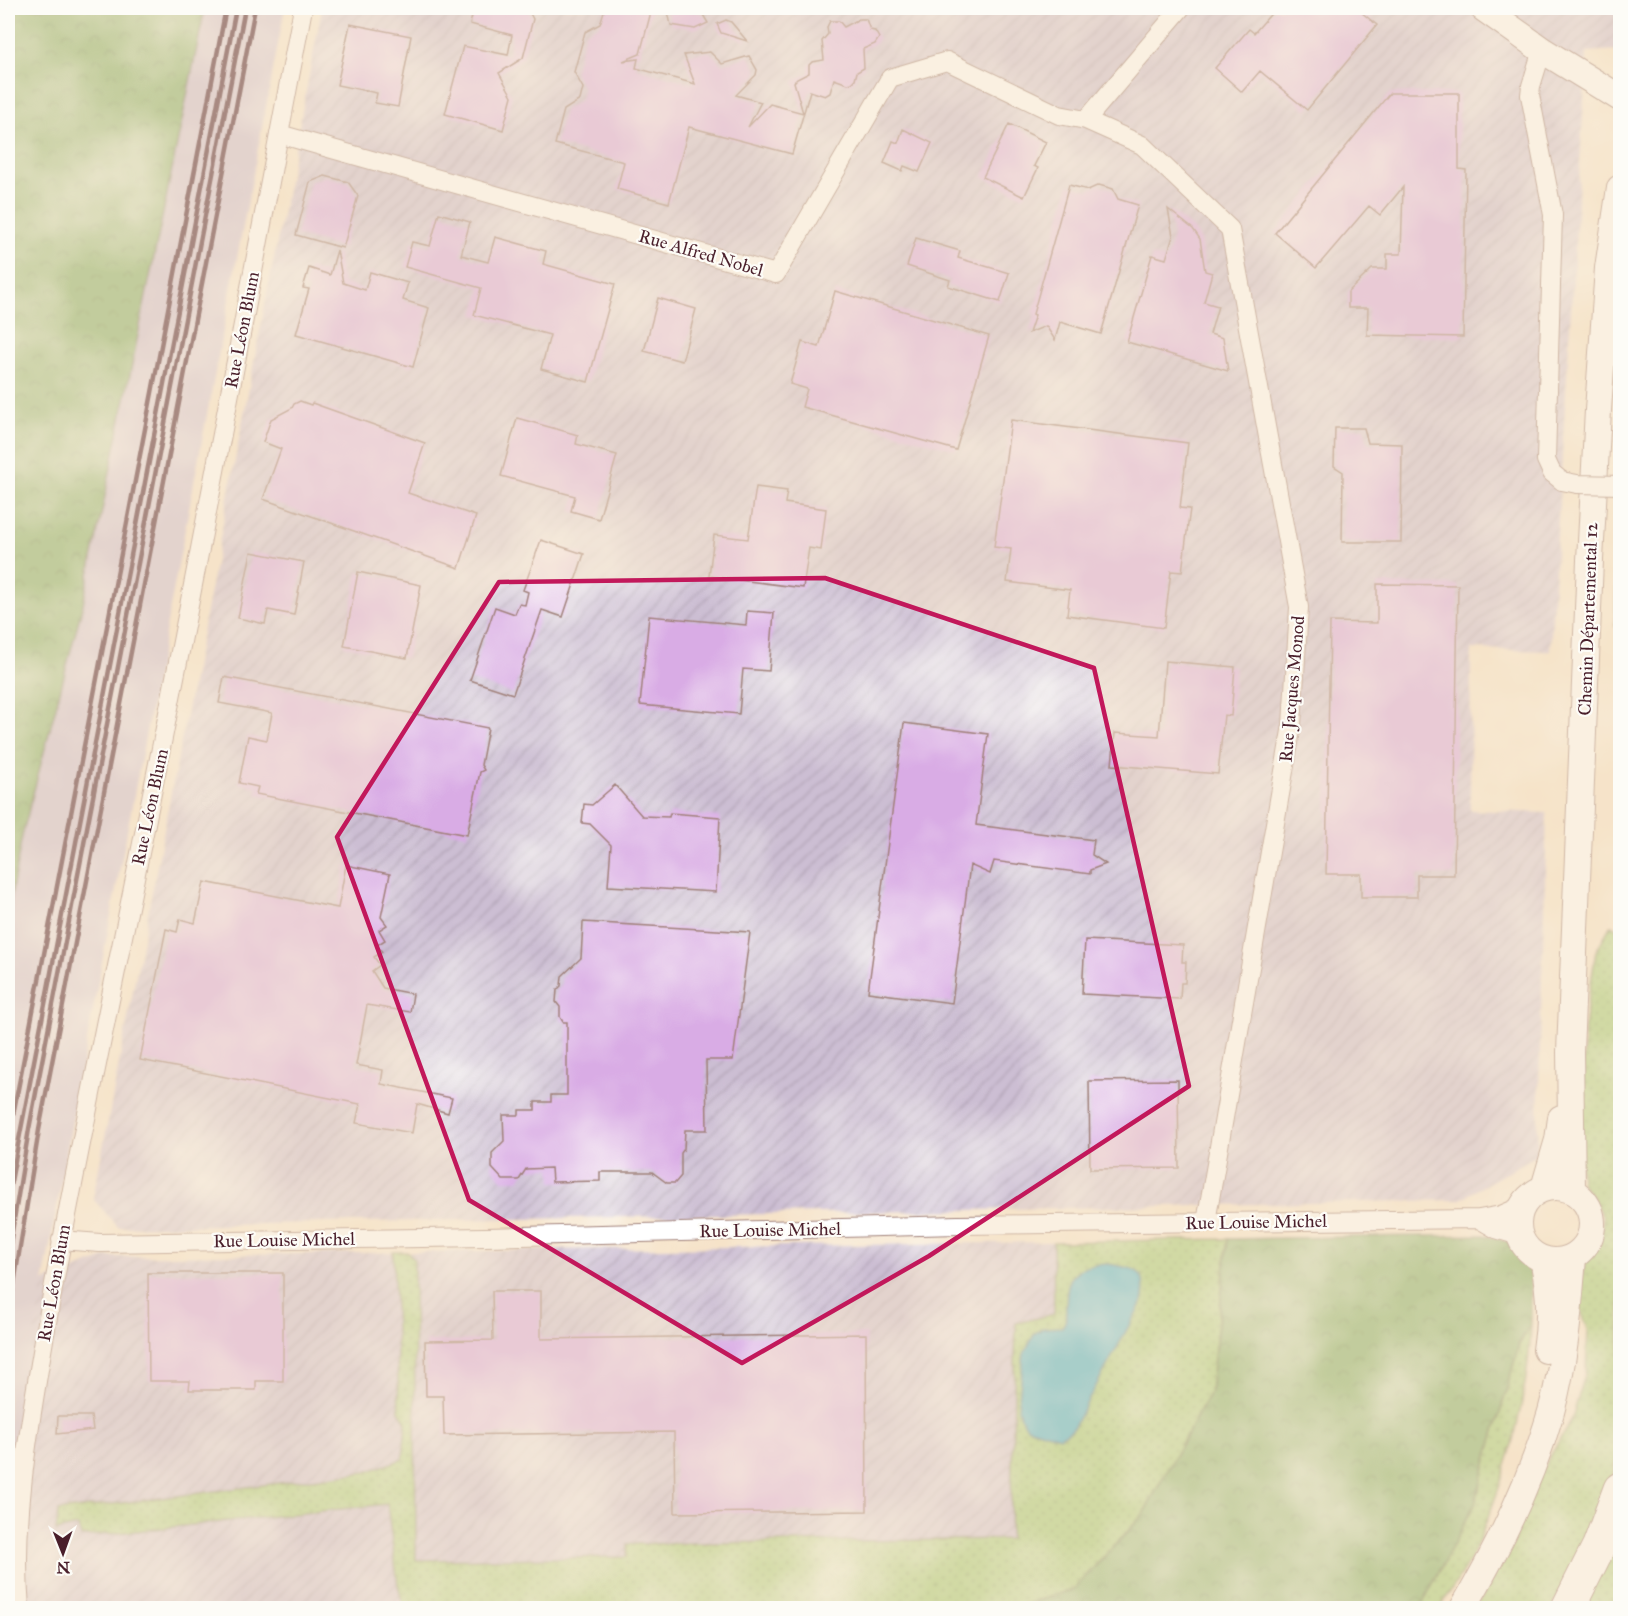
<svg xmlns="http://www.w3.org/2000/svg" width="1628" height="1616" font-family="'IM FELL Great Primer',serif">
<style>
.industrial{fill:url(#industrial-furrows)}
.railway{fill:#ccbed3}
.grass{fill:url(#grass-dots);stroke:#787652;stroke-width:1.5}
.forest{fill:url(#forest-crowns);stroke:#67684a;stroke-width:1.5}
.water{fill:#4cb3cb;stroke:#4b697b;stroke-width:1.5}
.building{fill:#d9ace5}
.lines{fill:none;stroke-linecap:round;stroke-linejoin:round}
.street-casing{stroke:#a0817a;stroke-width:20}
.secondary-casing{stroke:#a0817a;stroke-width:28}
.highway-casing{stroke:#a0817a;stroke-width:35}
.street{stroke:#fff;stroke-width:18}
.secondary{stroke:#fff;stroke-width:26}
.highway{stroke:#fff;stroke-width:33}
.rail{stroke:#4a1f2b;stroke-width:4.5}
.street-bridge-casing{stroke:#a0817a;stroke-width:20;stroke-linecap:butt}
.street-bridge{stroke:#fff;stroke-width:18}
.marked{fill:none;stroke:#c2185b;stroke-width:4.5;stroke-linejoin:round}
.labels{text-anchor:middle;dominant-baseline:central;stroke-width:4.5;stroke-linejoin:round;paint-order:stroke}
.street-label{font-size:18px;fill:#4a1f2b;stroke:#fdfcf7}
</style>
<defs>
<pattern id="industrial-furrows" width="10" height="10" patternUnits="userSpaceOnUse" patternTransform="scale(1.5)"><rect width="10" height="10" fill="#ccbed3"/><path d="M-1 1l2-2M0 10L10 0M9 11l2-2" fill="none" stroke="#b1a3b5"/></pattern>
<pattern id="grass-dots" width="8" height="8" patternUnits="userSpaceOnUse" patternTransform="scale(1.5)"><rect width="8" height="8" fill="#a5cd78"/><path d="M2 2h.1M6 6h.1" fill="none" stroke="#88a663" stroke-width="1.8" stroke-linecap="round"/></pattern>
<pattern id="forest-crowns" width="20" height="18" patternUnits="userSpaceOnUse" patternTransform="scale(1.5)"><rect width="20" height="18" fill="#84b068"/><path d="M2 6a3 3 0 1 1 6 0M12 15a3 3 0 1 1 6 0" fill="none" stroke="#6e8f56"/></pattern>
</defs>
<rect width="100%" height="100%" fill="#fdfcf7"/>
<filter id="ink" filterUnits="userSpaceOnUse"><feTurbulence type="fractalNoise" baseFrequency=".0167" numOctaves="2"/><feDisplacementMap in="SourceGraphic" scale="12" xChannelSelector="R" yChannelSelector="G"/><feConvolveMatrix kernelMatrix="1 2 1 2 8 2 1 2 1" color-interpolation-filters="sRGB"/></filter>
<filter id="wash" filterUnits="userSpaceOnUse"><feTurbulence type="fractalNoise" baseFrequency=".008" numOctaves="4" result="noise"/><feDisplacementMap in="SourceGraphic" scale="24" xChannelSelector="R" yChannelSelector="G"/><feGaussianBlur stdDeviation="1.35" result="paint"/><feColorMatrix in="noise" values="0 0 0 0 0 0 0 0 0 0 0 0 0 0 0 0 0 1.4 0 .05"/><feComposite in="paint" operator="in"/></filter>
<g filter="url(#wash)">
<rect width="100%" height="100%" fill="#f6e3c9"/>
<!-- industrial -->
<path class="industrial" d="M322,8H1620V50L1587,52L1550,651L1471,649L1470,810L1547,813L1537,1155L1459,1200L118,1227L93,1199Z
M1484,1235L1511,1243L1531,1265V1324L1519,1344L1420,1608H8V1478L42,1282L107,1257Z"/>
<!-- railway -->
<path class="railway" d="M205,8H285L85,1051L8,1478V912L22,836L83,604Z"/>
<!-- grass -->
<path class="grass" d="M1617,499H1620V625H1615L1618,557Z
M1611,925L1620,930V1441L1612,1480L1552,1608H1476L1513,1543L1543,1468L1572,1419L1586,1371L1588,1329L1577,1301L1585,1264L1601,1240L1603,1217L1592,1197L1581,1183L1580,1167L1585,1020L1596,951Z
M1228,1239L1210,1392L1142,1516L1074,1589L1015,1608H404L398,1585L387,1504L81,1537L78,1526L56,1531L58,1511L366,1472L403,1459L406,1422L399,1411L393,1252H408L414,1259L416,1560L627,1557V1544L1010,1539L1016,1323L1054,1314L1053,1242Z
M1531,1324C1528,1400 1507,1475 1477,1545C1468,1567 1452,1588 1440,1608H1420L1475,1503L1519,1344Z
M1620,1513V1608H1575Z"/>
<!-- forest -->
<path class="forest" d="M8,8H205L83,604L22,836L8,912Z
M1484,1235L1511,1243L1531,1265V1324L1519,1344L1475,1503L1420,1608H1015L1074,1589L1142,1516L1210,1392L1228,1239Z"/>
<!-- water -->
<path class="water" d="M1109,1264C1136,1269 1149,1269 1142,1302L1072,1430L1060,1437L1027,1427L1020,1417L1018,1408L1024,1353L1035,1333L1043,1328L1062,1327C1067,1321 1066,1316 1066,1308C1067,1273 1073,1266 1109,1264Z"/>
<g id="blocks">
<!-- building -->
<path class="building" d="M474,8H527L533,19L523,58L499,73L512,96L503,130L445,114L463,46L508,55L512,35L470,24Z
M605,8H652L640,54L623,61L638,59L636,68L695,84L684,55L710,52L722,64L749,56L757,70L756,75L736,95L761,102L748,127L770,104L803,113L794,82L797,79L809,73V65L812,62L824,60L822,41L828,34L827,27L830,21H839L844,27L859,19H866L870,30L875,31L879,38L875,44L863,49L864,68L857,72L855,80L852,83L848,84L834,79L830,93L825,96L810,91L792,154L689,127L669,203L617,189L624,162L555,144L564,110L580,100L583,88L574,72L585,32L600,24Z
M667,8H687L689,11L702,13L708,23L695,29L671,25Z
M1276,8H1356L1377,25L1307,110L1260,71L1242,92L1215,68L1249,29L1254,33Z
M726,20L731,22L747,41L721,33L717,24Z
M350,24L411,36L398,107L375,103L377,93L337,85Z
M1390,93H1459V169L1466,170L1463,337L1367,335L1368,308H1348V292L1372,269H1387V254H1401L1403,187L1380,215L1369,206L1316,268L1275,233Z
M1009,124L1046,142L1034,166L1038,168L1024,197L983,177Z
M903,129L932,143L919,172L904,166L902,171L884,163L893,141L898,143Z
M325,176L348,182L358,196L343,248L296,235L310,182Z
M1069,185L1088,190L1099,185L1113,189L1118,199L1138,205L1101,334L1060,322L1055,340L1046,326L1029,333L1035,315L1033,314Z
M1168,209L1193,229L1200,239L1205,271L1212,273L1204,302L1218,306L1210,334L1223,338L1228,371L1127,342L1152,255L1166,259L1173,236Z
M439,213L470,222L461,255L488,262L495,237L546,251L543,264L615,284L588,382L541,369L550,335L474,315L481,288L405,267L412,242L430,246Z
M916,238L960,251L958,258L1009,273L1000,302L948,286L950,280L907,266Z
M337,250L343,283L365,290L370,272L408,283L403,300L429,308L413,367L296,334L309,289L303,288L309,268L330,275Z
M835,291L989,336L956,450L802,407L807,389L790,384L802,342L819,347Z
M658,298L696,309L682,361L644,351Z
M300,401L311,405L312,403L425,443L408,493L476,516L459,568L263,499L281,449L263,442L271,419L292,408L294,404Z
M517,418L578,435L576,444L617,455L599,519L571,511L575,496L501,476Z
M1011,420L1188,443L1180,508L1190,509L1188,524L1182,572L1171,571L1164,628L1067,615L1070,590L1007,582L1011,549L994,547Z
M1335,428H1364L1368,443L1402,444L1401,542H1342L1343,472L1334,466Z
M756,487L787,491L785,503L826,509L821,550L809,548L803,588L709,576L714,535L748,539Z
M541,540L584,554L563,617L542,610L513,694L470,680L495,607L515,614L519,604L525,605L528,592L523,590Z
M251,552L304,562L294,615L268,610L265,624L238,618Z
M358,572L421,585L407,658L344,646Z
M1377,584L1458,585L1454,875H1417V897H1361V874H1326L1330,622L1377,623Z
M747,611L774,613L769,671L743,669L739,714L640,705L649,616L746,625Z
M1165,661L1235,667L1231,716L1224,715L1218,774L1112,765L1115,733L1159,736Z
M224,677L488,728L481,765L484,770L480,772L467,835L256,794L258,787L239,783L248,736L267,740L272,713L219,703Z
M904,723L988,734L976,825L1094,840L1092,855L1106,864L1090,870V874L994,861L990,874L970,865L952,1003L868,992Z
M615,785L642,816L669,817L670,813L720,817L716,892L608,886L611,845L590,824L582,823L584,804L592,805Z
M346,865L390,874L381,917L387,925L379,930L385,940L377,945L382,952L374,957L380,965L372,971L383,988L413,994L410,1012L367,1005L356,1065L383,1070L381,1084L452,1098L448,1113L417,1104L412,1133L356,1123L360,1104L140,1060L166,929L177,932L180,919L195,923L204,882L338,908Z
M583,922L750,932L733,1060H706L707,1130H685L684,1149L681,1153V1176L675,1183H667L652,1172H600V1181L552,1182L551,1168L526,1169L519,1180H503L492,1168V1153L504,1141L503,1115H519V1110H535V1102H551V1095H567V1022H563L560,1017V1007L556,1002L557,990L561,986L562,976L581,958Z
M1085,940L1183,945L1182,962H1186L1185,983H1181L1180,999L1082,994Z
M1178,1080L1179,1168L1090,1169L1089,1081Z
M148,1273H283V1381H256V1390H189L190,1381H149Z
M492,1291H541V1339L866,1334L867,1511L675,1513L674,1432L444,1435L443,1396H426L425,1341L493,1340Z
M58,1416H91L93,1430L57,1434Z"/>
</g>
</g>
<g filter="url(#ink)">
<use href="#blocks" fill-opacity="0" stroke="#a0817a" stroke-width="1.5"/>
<g class="lines">
<defs>
<path id="street" d="M1542,50L1531,86L1530,95L1553,215L1546,460L1552,473L1562,481
M1086,120L1142,145L1230,229L1299,607L1292,725L1206,1222
M279,134L776,274L890,78L947,61L1059,115L1086,120L1181,8
M1479,1219L1496,1229L1520,1236
M61,1240L100,1243L485,1237L958,1225L1479,1219L1501,1215L1522,1206
M20,1608C12,1519 29,1428 44,1340C65,1217 91,1094 116,971C182,651 242,329 303,8"/>
<path id="secondary" d="M1483,8L1542,50L1620,98
M1518 1224a37 37 0 1 1 74 0a37 37 0 1 1-74 0Z
M1544,1188L1558,1140L1561,1118
M1572,1190L1570,1052L1590,560L1598,410L1608,268L1620,188
M1543,1259C1550,1289 1551,1320 1546,1350
M1463,1608C1499,1547 1531,1480 1551,1412C1565,1362 1569,1309 1573,1257"/>
<path id="highway" d="M1568,1608L1599,1546L1620,1489"/>
</defs>
<!-- street casing -->
<use href="#street" class="street-casing"/>
<!-- secondary casing -->
<use href="#secondary" class="secondary-casing"/>
<!-- highway casing -->
<use href="#highway" class="highway-casing"/>
<!-- street -->
<use href="#street" class="street"/>
<!-- secondary -->
<use href="#secondary" class="secondary"/>
<!-- highway -->
<use href="#highway" class="highway"/>
<!-- rail -->
<path class="rail" d="M8,1141L226,8
M8,1197L236,8
M8,1256L29,1129L245,8
M8,1321L39,1130L255,8"/>
<defs>
<path id="street-bridge" d="M1562,481L1577,484L1620,485"/>
</defs>
<!-- street-bridge casing -->
<use href="#street-bridge" class="street-bridge-casing"/>
<!-- street-bridge -->
<use href="#street-bridge" class="street-bridge"/>
</g>
</g>
<!-- marked area -->
<path d="M0 0H1628V1616H0ZM825,578L1094,668L1189,1086L929,1256L742,1363L469,1200L337,837L499,582Z" fill="#f6e3c9" fill-opacity=".55" fill-rule="evenodd"/>
<path class="marked" d="M825,578L1094,668L1189,1086L929,1256L742,1363L469,1200L337,837L499,582Z"/>
<g class="labels">
<!-- street labels -->
<g class="street-label">
<text transform="translate(701 253) rotate(16)">Rue Alfred Nobel</text>
<text transform="translate(242 330) rotate(-79)">Rue Léon Blum</text>
<text transform="translate(1588 619) rotate(-88)">Chemin Départemental 12</text>
<text transform="translate(1292 689) rotate(-85)">Rue Jacques Monod</text>
<text transform="translate(150 807) rotate(-78)">Rue Léon Blum</text>
<text transform="translate(1256 1222) rotate(-1)">Rue Louise Michel</text>
<text transform="translate(770 1230) rotate(-1)">Rue Louise Michel</text>
<text transform="translate(284 1240) rotate(-1)">Rue Louise Michel</text>
<text transform="translate(54 1283) rotate(-80)">Rue Léon Blum</text>
</g>
</g>
<!-- margin -->
<rect width="1628" height="1616" fill="none" stroke="#fdfcf7" stroke-width="30"/>
<!-- north arrow -->
<g transform="translate(63 1553) rotate(179)" stroke="#fdfcf7" stroke-width="4.5" paint-order="stroke">
<path d="M0-4.5L10 22L0 15L-10 22Z" fill="#4a1f2b"/>
<text y="-9" font-size="16" font-weight="bold" text-anchor="middle" fill="#4a1f2b">N</text>
</g>
</svg>
